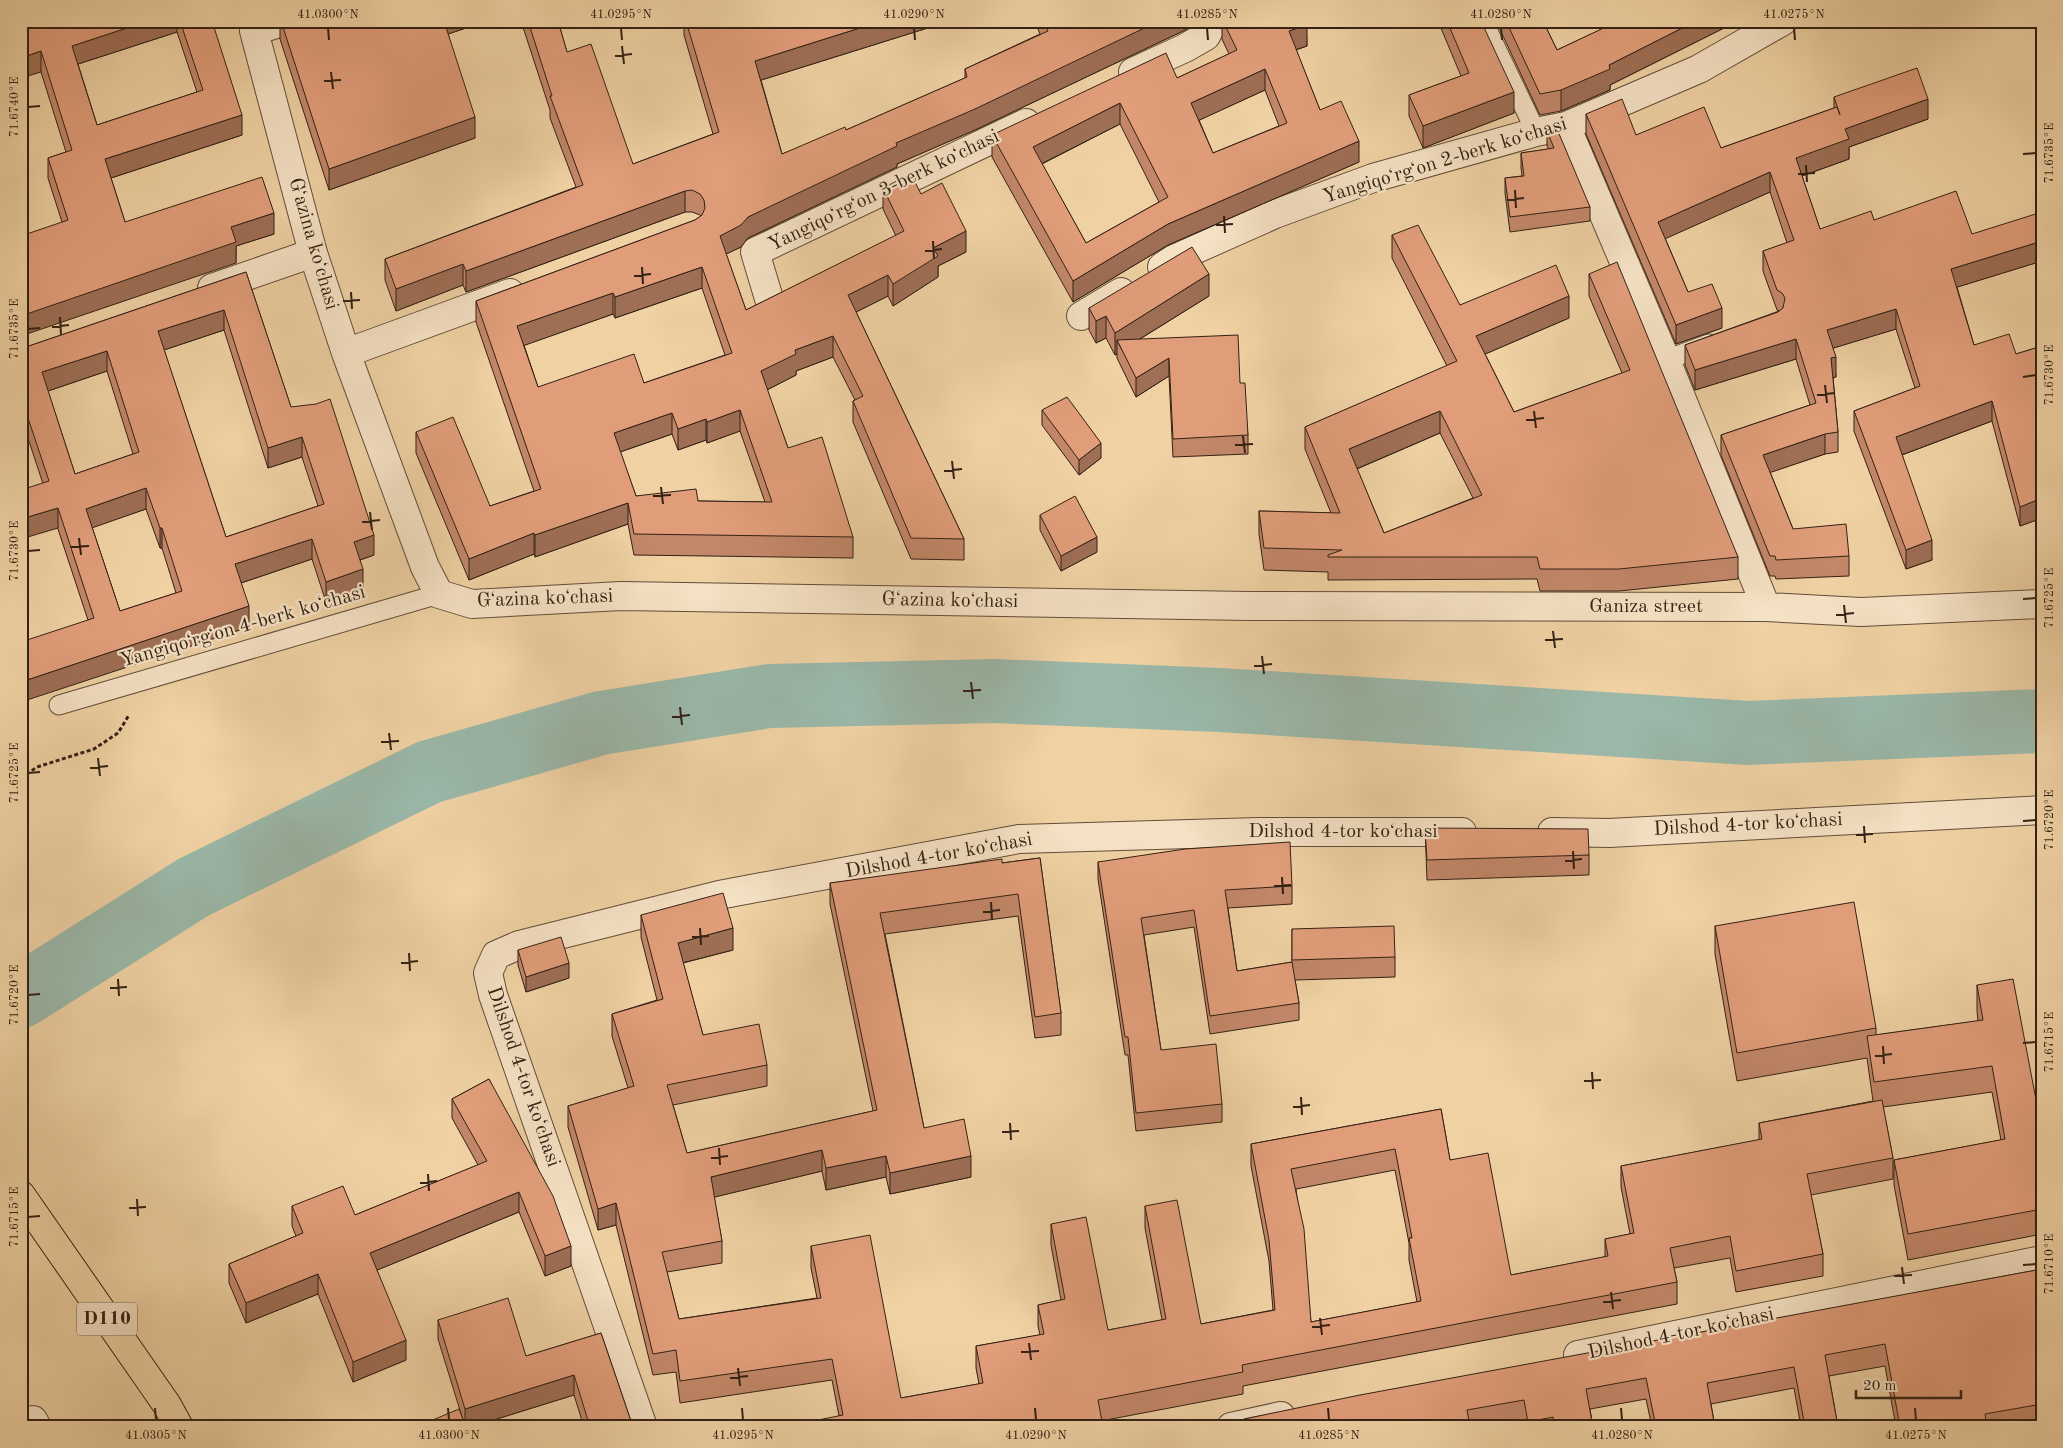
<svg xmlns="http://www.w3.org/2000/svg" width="2063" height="1448" font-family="'Old Standard TT',serif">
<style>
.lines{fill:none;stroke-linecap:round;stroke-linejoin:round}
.river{stroke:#9ab7a8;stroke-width:64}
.lane-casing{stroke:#624d38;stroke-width:21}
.street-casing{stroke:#624d38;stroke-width:30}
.primary-casing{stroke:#332114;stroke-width:30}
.path{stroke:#332114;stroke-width:3;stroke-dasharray:4 2.5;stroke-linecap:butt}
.lane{stroke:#f5e1c4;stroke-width:19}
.street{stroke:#f5e1c4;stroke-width:28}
.primary{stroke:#efd1a4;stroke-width:28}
.wall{fill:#c28769;stroke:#332114;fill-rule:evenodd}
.shaded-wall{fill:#9e6e55;stroke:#332114}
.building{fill:#e19d7a;stroke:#332114;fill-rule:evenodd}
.ticks{fill:none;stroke:#332114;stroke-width:2}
.labels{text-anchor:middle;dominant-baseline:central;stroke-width:4.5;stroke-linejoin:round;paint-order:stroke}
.shield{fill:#f5e1c4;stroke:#6d5b49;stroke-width:1}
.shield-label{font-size:19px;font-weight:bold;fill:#332114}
.street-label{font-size:20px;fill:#332114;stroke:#f5e1c4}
.neatline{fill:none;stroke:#332114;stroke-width:2}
.ticks-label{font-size:12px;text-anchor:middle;fill:#332114}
</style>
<rect width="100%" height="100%" fill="#efd1a4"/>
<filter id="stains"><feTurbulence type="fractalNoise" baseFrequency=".004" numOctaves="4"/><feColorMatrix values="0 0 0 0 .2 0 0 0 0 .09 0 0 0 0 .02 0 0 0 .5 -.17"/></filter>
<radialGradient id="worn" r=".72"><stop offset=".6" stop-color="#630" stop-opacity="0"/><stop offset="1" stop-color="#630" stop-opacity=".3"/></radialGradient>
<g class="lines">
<!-- river -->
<path class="river" d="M21,996L194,887L429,772L601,723L769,696L994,691L1220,700L1748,733L2042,721"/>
<defs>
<path id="lane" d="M1483,21L1536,132
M1666,360L1709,344
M59,705L439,594"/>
<path id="street" d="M286,21L254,31L313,253L346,353L425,567L439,594L472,604L621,596L1249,606L1766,607L1861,612L2042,604
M1133,72L1185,48L1206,36L1214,21
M1566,126L1666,360L1766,607
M1162,267L1174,259L1275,214L1373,178L1536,132L1566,126L1699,69L1783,21
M212,288L313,253
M770,302L755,252L1026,123
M1081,316L1121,292
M346,353L510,293
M1552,832L1609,833L2042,810
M1578,1355L2042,1260
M33,1420L37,1427
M643,1427L493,995L488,973L496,955L519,945L719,895L1019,839L1258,832H1462
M1231,1427L1281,1416"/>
<path id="primary" d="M21,1195L167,1405L179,1427"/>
</defs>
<!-- lane casing -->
<use href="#lane" class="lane-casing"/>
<!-- street casing -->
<use href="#street" class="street-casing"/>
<!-- primary casing -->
<use href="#primary" class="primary-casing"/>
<!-- path -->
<path class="path" d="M21,778L37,767L94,749L118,733L129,715"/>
<!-- lane -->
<use href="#lane" class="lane"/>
<!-- street -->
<use href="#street" class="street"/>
<!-- primary -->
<use href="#primary" class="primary"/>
</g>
<!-- wall -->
<path class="wall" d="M21,21H212L242,135L111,178L125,222L274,234L236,246V263L62,222L48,178V158L66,152L41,72ZM177,32L197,92L97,125L78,64Z
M280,21H487L448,34L475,138L329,190L280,39Z
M521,21H558L567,52L633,164L713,134L684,35V21H950L761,80L782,154L846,130L965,78V69L1040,34L1035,21H1197L1194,25L1183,31L975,130L897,164V167L748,238L741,247L726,254L746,310L896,236L883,209V188L921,194L966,252L938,266V277L893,306L888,296L856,312L964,539V560L911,559L853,422V401L855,400L833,357L796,371V375L767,390L788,448L853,537V558L634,555L628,524L535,557L534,554L469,580L416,453V432L490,506L534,491L476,322V301L695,220L701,216L700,215L692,212H685L466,292L463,285L396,311L385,280V259L576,187L550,118V110ZM702,288L725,355L644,383L538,387L524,345L613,314L615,318ZM740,431L765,502L698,501L636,496L620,452L672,434L678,450L706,440L707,443Z
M1222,21H1306L1307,46L1296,50L1320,110L1359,162L1168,245L1073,302L992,157V135L1177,78L1229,54L1222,39ZM1265,90L1279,126L1213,153L1199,120ZM1120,124L1159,202L1086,243L1042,164Z
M1438,21H1481L1514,113L1423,148L1409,116V95L1461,76Z
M1496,21H1543L1557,50L1602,29L1598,21H1738L1610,85V90L1561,111L1540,115Z
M1834,97L1928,119L1849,147V159L1802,176L1820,229L1874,220L1972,234L2042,261L1957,287L1974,345L2016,354L2042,346V518L2020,526L1992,421L1902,455L1932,560L1906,569L1854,431V411L1915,388L1896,329L1833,348L1836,377H1833L1838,432V452L1825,454L1770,472L1793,529L1849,556V576L1776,579L1775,576H1770L1721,455V435L1810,405L1796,359L1695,390L1685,365V345L1779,311L1777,310L1763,271V251L1787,243L1770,192L1665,238L1688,292L1722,328L1676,344L1586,134V114L1636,135L1721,148L1834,108Z
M1547,131L1590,207V221L1510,232L1505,193V178L1522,176L1521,168V153L1549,149L1547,146Z
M1392,235L1460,305L1569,318L1485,354L1514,412L1622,373L1589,296V274L1738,557V579L1619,591H1540L1537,579L1328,580V572L1264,570L1259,534V511L1331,513L1305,449V427L1447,366L1392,258ZM1440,433L1473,498L1384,533L1357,469Z
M246,272L291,407L374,555L360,560L363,590L326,602L312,559L241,583L249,627L88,620L21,417V348L26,347ZM224,330L268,468L302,457L318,506L226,537L164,350ZM107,371L133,454L75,474L48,391ZM146,509L160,548H162L176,593L120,611L92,527Z
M1209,296L1140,339L1240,383L1248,435V454L1173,457L1169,376L1136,397L1117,358V354L1115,355L1106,338L1096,343L1089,330V308Z
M1042,410L1101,458L1079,475L1042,425Z
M1040,515L1097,552L1061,571L1040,530Z
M1425,828L1589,855V875L1427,880Z
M1040,858L1061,1013V1035L1035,1038L1018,916L885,934L924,1128L971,1177L890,1194L886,1177L826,1190L822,1171L714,1197L722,1241V1263L667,1272L679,1319L817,1298L811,1268V1246L901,1398L979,1384L976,1368V1346L1040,1335L1038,1326V1305L1061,1300L1051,1245V1224L1108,1330L1162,1320L1145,1228V1206L1201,1324L1273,1310L1269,1261L1251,1166V1144L1441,1109L1450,1160L1511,1275L1605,1257V1239L1630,1234L1621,1187V1166L1759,1140V1123L1873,1101L1867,1058L1737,1081L1715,954V926L1876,1028V1035L1978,1021L1977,1011V985L2042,1131V1234L1908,1260L1894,1185V1160L2001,1140L1992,1092L1883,1107L1893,1158V1179L1811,1195L1823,1254V1276L1736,1292L1730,1258L1674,1268L1677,1282V1304L1243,1386V1394L1101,1421L839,1416L832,1380L680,1403L676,1372L653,1375L616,1225L598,1230L568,1127V1106L628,1088L612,1036V1014L657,1000L641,937V915L733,950L683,963L703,1035L767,1065V1086L673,1105L687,1153L873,1111L830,904V883L1002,863ZM1395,1170L1409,1243V1260L1417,1302L1311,1322L1296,1189Z
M1098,862L1292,886V904L1228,908L1237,971L1292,962V929L1395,957V977L1295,980L1299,1003V1020L1210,1034L1194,927L1144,935L1161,1050L1222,1104V1122L1136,1131L1128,1055H1125L1098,879Z
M518,950L569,978L526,992L518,965Z
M489,1079L571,1266L545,1276L519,1212L377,1270L406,1360L353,1382L318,1294L246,1323L229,1283V1264L296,1236L292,1226V1206L355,1215L478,1165L452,1118V1099Z
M2042,1269V1425L2033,1427H1896L1885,1366L1829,1376L1838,1427H1801L1794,1388L1711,1404L1715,1427H1652L1646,1399L1590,1409L1593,1427H1525L1524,1421L1495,1427H1244V1419Z
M438,1320L526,1356L601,1333L633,1427H584L574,1395L471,1427H416L463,1420L438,1339Z"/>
<!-- shaded-wall -->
<path class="shaded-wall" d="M148,21H177V32L72,66V46Z
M442,21H487L442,36Z
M882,21H950L755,82V61Z
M1159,21H1197L1194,25L1183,31L975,130L897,164V167L748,238L741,247L720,257V236L748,217L896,143Z
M1696,21H1738L1610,85V90L1561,111V90L1609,65Z
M1307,25V46L1289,52V31Z
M41,51V72L21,78V58Z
M1265,69V90L1191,124V103Z
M1514,92V113L1423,148V126Z
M1928,99V119L1849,147V159L1796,178V158L1845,129Z
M1120,103V124L1033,168V147Z
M242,115V135L105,180V159Z
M475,117V138L329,190V169Z
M1359,141V162L1168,245L1073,302V281L1168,224Z
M1770,172V192L1658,242V222Z
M685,191V212L466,292V271Z
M274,213V234L236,246V263L21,336V316L231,227Z
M966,231V252L938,266V277L893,306V284L933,248Z
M2042,241V261L1951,289V269Z
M463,264V285L396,311V289Z
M702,267V288L615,318V297Z
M1209,274V296L1122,350L1117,340V354L1115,355V333Z
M888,275V296L848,316V295Z
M613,293V314L517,348V326Z
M1569,296V318L1476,358V336Z
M1722,308V328L1676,344V325Z
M1896,309V329L1827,350V330Z
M224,310V330L158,352V331Z
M1106,316V338L1096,343V321Z
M833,336V357L796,371V375L761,393V371L795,350Z
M1796,339V359L1695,390V370Z
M107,351V371L42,393V372Z
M1836,357V377L1831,378V358Z
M1169,358V376L1136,397V378Z
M1992,401V421L1896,457V437Z
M740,410V431L707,443V422Z
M1440,411V433L1349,472V449Z
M672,413V434L614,454V433Z
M706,419V440L678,450V429Z
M1825,434V454L1763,475V455Z
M302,437V457L268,468V448Z
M1101,443V458L1079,475V460Z
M146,488V509L86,530V509Z
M2042,498V518L2020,526V507Z
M628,503V524L535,557V535Z
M58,508V528L21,539V519Z
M160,528H162V548H160Z
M534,533V554L469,580V559Z
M374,535V555L354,562V542Z
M1097,537V552L1061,571V556Z
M312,539V559L235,585V564Z
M1932,540V560L1906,569V550Z
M363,569V590L326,602V582Z
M249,606V627L21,702V682Z
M733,928V950L678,964V943Z
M569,963V978L526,992V977Z
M822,1150V1171L711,1198V1177Z
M886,1156V1177L826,1190V1168Z
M971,1156V1177L890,1194V1173Z
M519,1192V1212L370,1273V1253Z
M616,1203V1225L598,1230V1209Z
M571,1246V1266L545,1276V1256Z
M318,1274V1294L246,1323V1303Z
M406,1340V1360L353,1382V1362Z
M574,1375V1395L471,1427H465V1409Z"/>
<!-- building -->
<path class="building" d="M21,21H148L72,46L97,125L203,90L180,21H212L242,115L105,159L125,222L262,177L274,213L231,227L236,242L21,316V236L68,220L48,158L72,150L41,51L21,58Z
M281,21H444L475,117L329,169Z
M528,21H558L567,52L591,44L633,164L719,132L686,21H882L755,61L782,154L845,127L846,130L967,77L965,69L1048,31L1044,21H1159L975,109L896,143L897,146L748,217L741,225L720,236L746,310L904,231L883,188L911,174L921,194L942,183L966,231L933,248L938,256L893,284L888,275L848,295L964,539L911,538L853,401L863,396L833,336L795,350L796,354L761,371L788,448L822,437L853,537L634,534L628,503L535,535L534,533L469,559L416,432L453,417L490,506L541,489L476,301L695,220L702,215L705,208L704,200L700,194L692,190L685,191L466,271L463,264L396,289L385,259L583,185L550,96H552ZM702,267L732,353L644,383L634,354L538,387L517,326L613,293L615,297ZM740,410L772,502L698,501L696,489L636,496L614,433L672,413L678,429L706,419L707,422Z
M1223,21H1306L1307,25L1289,31L1320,110L1341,101L1359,141L1168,224L1073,281L992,135L1166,53L1177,78L1237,50ZM1265,69L1287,123L1213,153L1191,103ZM1120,103L1168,197L1086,243L1033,147Z
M1447,21H1481L1514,92L1423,126L1409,95L1469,73Z
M1506,21H1543L1557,50L1610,25L1608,21H1696L1609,65L1610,69L1561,90L1540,94Z
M1917,68L1928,99L1845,129L1849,139L1796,158L1820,229L1871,211L1874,220L1956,191L1972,234L2042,212V241L1951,269L1974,345L2009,334L2016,354L2042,346V498L2020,507L1992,401L1896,437L1932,540L1906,550L1854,411L1920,386L1896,309L1827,330L1836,357L1831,358L1838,432L1825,434L1763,455L1793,529L1846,524L1849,556L1776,560L1775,556H1770L1721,435L1816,403L1796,339L1695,370L1685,345L1778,312L1783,308L1785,298L1782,293L1777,290L1763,251L1794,240L1770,172L1658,222L1688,292L1712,284L1722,308L1676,325L1586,114L1622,99L1636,135L1704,107L1721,148L1837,107L1840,115L1834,97Z
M1557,129L1590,207L1510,217L1505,178L1524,176L1521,153L1554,148L1547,131Z
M1418,225L1460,305L1556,265L1569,296L1476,336L1514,412L1630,370L1589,274L1617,262L1738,557L1619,569H1540L1537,557H1328V555L1342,550L1264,548L1259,511L1340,513L1305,427L1457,361L1392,235ZM1440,411L1482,495L1384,533L1349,449Z
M1192,247L1209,274L1115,333L1106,316L1096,321L1089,308Z
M246,272L291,407L316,404L330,399L374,535L354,542L363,569L326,582L312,539L235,564L249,606L21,682V642L94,618L58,508L21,519V490L49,481L21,397V348L26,347ZM224,310L268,448L302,437L324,504L226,537L158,331ZM107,351L139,452L75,474L42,372ZM146,488L160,528H162L182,591L120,611L86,509Z
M1238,335L1240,383H1245L1248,435L1173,439L1169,358L1136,378L1117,340Z
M1067,397L1101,443L1079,460L1042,410Z
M1075,496L1097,537L1061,556L1040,515Z
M1425,828L1588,829L1589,855L1427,860Z
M1290,842L1292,886L1225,890L1237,971L1292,962L1299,1003L1210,1016L1194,910L1141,918L1161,1050L1216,1044L1222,1104L1136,1113L1128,1037H1125L1098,862L1185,849Z
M1040,858L1061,1013L1035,1017L1018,894L880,913L924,1128L964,1119L971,1156L890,1173L886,1156L826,1168L822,1150L711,1177L722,1241L662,1252L679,1319L821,1298L811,1246L870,1235L901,1398L983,1383L976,1346L1044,1334L1038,1305L1065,1299L1051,1224L1086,1217L1108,1330L1166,1319L1145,1206L1177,1200L1201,1324L1275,1310L1269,1240L1251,1144L1441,1109L1450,1160L1488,1153L1511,1275L1608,1256L1605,1239L1634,1233L1621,1166L1762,1139L1759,1123L1882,1100L1893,1158L1807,1174L1823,1254L1736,1271L1730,1236L1670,1248L1677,1282L1242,1365L1243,1372L1098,1400L1103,1427H783L843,1415L832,1359L680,1381L676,1350L653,1354L616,1203L598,1209L568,1106L634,1086L612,1014L663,999L641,915L723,893L733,928L678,943L703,1035L759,1024L767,1065L667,1085L687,1153L877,1110L830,883L1002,859V863ZM1395,1149L1412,1238H1409L1421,1301L1311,1322L1304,1229L1291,1169Z
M1854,902L1876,1028L1737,1053L1715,926Z
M1394,926L1395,957L1292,960V929Z
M561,937L569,963L526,977L518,950Z
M2013,979L2042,1131V1209L1908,1234L1894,1160L2005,1139L1992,1066L1874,1082L1867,1036L1983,1020L1977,985Z
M489,1079L553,1196L571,1246L545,1256L519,1192L370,1253L406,1340L353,1362L318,1274L246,1303L229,1264L303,1233L292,1206L343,1186L355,1215L487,1161L452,1099Z
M2042,1269V1404L1985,1414L1987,1427H1900L1885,1344L1825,1355L1838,1427H1805L1794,1367L1707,1383L1715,1427H1656L1646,1378L1586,1389L1593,1427H1555L1553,1417L1528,1422L1524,1400L1467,1410L1470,1427H1402V1424L1386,1427H1245L1244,1419L1360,1395Z
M508,1298L526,1356L601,1333L633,1427H590L574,1375L465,1409L438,1320Z
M459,1409L466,1427H416Z"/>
<!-- ticks -->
<path class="ticks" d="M328,28L329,40M621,28L622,40M914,28L915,40M1207,28L1208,40M1501,28L1502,40M1794,28L1795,40M622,46L624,64M615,56L632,54M331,72L333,89M324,81L341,80M28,107L40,106M2023,154L2036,153M1806,165L1807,182M1798,174L1815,173M1515,190L1516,208M1507,200L1524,198M1224,216L1225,233M1216,225L1233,224M933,241L934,259M925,251L942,249M642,267L643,284M634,276L651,274M351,292L352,309M343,301L360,300M60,317L61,335M52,327L69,325M28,329L40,328M2023,377L2036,375M1825,385L1827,403M1817,395L1835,393M1534,411L1536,428M1526,420L1544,418M1243,436L1245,453M1235,445L1253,444M952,461L954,479M944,471L962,469M661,487L663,504M653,496L671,495M370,512L372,530M362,522L380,520M79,538L81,555M71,547L89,546M28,551L40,550M2023,599L2036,598M1844,605L1846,623M1836,615L1854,613M1553,631L1555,648M1545,640L1563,639M1262,656L1264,674M1254,666L1272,664M971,682L973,699M963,691L981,690M680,707L682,725M672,717L690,715M389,733L391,750M381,742L399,741M98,758L100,776M90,768L108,766M28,773L40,772M2023,821L2036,820M1864,826L1865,843M1856,835L1873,834M1573,851L1574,869M1565,861L1582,859M1282,877L1283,894M1274,886L1291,885M991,902L992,920M983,912L1000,910M700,928L701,945M692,937L709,936M409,953L410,971M401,963L418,961M118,979L119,996M110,988L127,987M28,995L40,994M2023,1043L2036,1042M1883,1046L1884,1064M1875,1056L1892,1054M1592,1072L1593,1089M1584,1081L1601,1080M1301,1097L1302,1115M1293,1107L1310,1105M1010,1123L1011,1140M1002,1132L1019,1131M719,1148L720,1165M711,1158L728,1156M428,1174L429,1191M420,1183L437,1181M137,1199L138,1216M129,1208L146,1207M28,1217L40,1216M2023,1265L2036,1264M1902,1267L1904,1284M1894,1276L1912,1275M1611,1292L1613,1309M1603,1302L1621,1300M1320,1318L1322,1335M1312,1327L1330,1325M1029,1343L1031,1360M1021,1352L1039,1351M738,1368L740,1386M730,1378L748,1376M155,1408L156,1420M448,1408L449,1420M742,1408L743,1420M1035,1408L1036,1420M1328,1408L1329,1420M1621,1408L1622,1420M1915,1408L1916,1420"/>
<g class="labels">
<!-- shield labels -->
<rect class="shield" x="77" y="1302.5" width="60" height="33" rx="4"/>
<g class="shield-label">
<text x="107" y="1319">D110</text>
</g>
<!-- street labels -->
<g class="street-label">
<text transform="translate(1445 161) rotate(-17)">Yangiqoʻrgʻon 2-berk koʻchasi</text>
<text transform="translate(884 191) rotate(-26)">Yangiqoʻrgʻon 3-berk koʻchasi</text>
<text transform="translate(313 244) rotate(74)">Gʻazina koʻchasi</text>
<text transform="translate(545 599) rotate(-2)">Gʻazina koʻchasi</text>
<text transform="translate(950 601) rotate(1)">Gʻazina koʻchasi</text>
<text x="1646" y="607">Ganiza street</text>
<text transform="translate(243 627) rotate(-16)">Yangiqoʻrgʻon 4-berk koʻchasi</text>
<text transform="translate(1748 825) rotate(-3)">Dilshod 4-tor koʻchasi</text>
<text x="1343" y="832">Dilshod 4-tor koʻchasi</text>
<text transform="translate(939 856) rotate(-10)">Dilshod 4-tor koʻchasi</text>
<text transform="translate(523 1077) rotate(71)">Dilshod 4-tor koʻchasi</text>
<text transform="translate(1681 1334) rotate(-12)">Dilshod 4-tor koʻchasi</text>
</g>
</g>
<!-- margin -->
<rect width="2063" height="1448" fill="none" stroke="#efd1a4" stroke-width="55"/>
<!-- scale -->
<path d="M1856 1390v8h105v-8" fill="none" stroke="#332114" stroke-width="2.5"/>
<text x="1863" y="1390" font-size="15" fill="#332114" stroke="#f5e1c4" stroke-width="4" paint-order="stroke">20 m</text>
<rect x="28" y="28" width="2008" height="1392" class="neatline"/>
<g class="ticks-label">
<text x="328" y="18">41.0300°N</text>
<text x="621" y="18">41.0295°N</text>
<text x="914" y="18">41.0290°N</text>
<text x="1207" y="18">41.0285°N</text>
<text x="1501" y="18">41.0280°N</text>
<text x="1794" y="18">41.0275°N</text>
<text transform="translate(14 107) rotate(-90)" y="4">71.6740°E</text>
<text transform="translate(2049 153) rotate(-90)" y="4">71.6735°E</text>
<text transform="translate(14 329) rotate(-90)" y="4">71.6735°E</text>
<text transform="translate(2049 375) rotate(-90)" y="4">71.6730°E</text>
<text transform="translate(14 551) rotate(-90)" y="4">71.6730°E</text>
<text transform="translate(2049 598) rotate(-90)" y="4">71.6725°E</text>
<text transform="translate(14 773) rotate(-90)" y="4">71.6725°E</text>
<text transform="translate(2049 820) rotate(-90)" y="4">71.6720°E</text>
<text transform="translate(14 995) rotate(-90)" y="4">71.6720°E</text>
<text transform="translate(2049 1042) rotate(-90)" y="4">71.6715°E</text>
<text transform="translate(14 1217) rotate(-90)" y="4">71.6715°E</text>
<text transform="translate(2049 1264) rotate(-90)" y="4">71.6710°E</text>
<text x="156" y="1439">41.0305°N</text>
<text x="449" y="1439">41.0300°N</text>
<text x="743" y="1439">41.0295°N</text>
<text x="1036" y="1439">41.0290°N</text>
<text x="1329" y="1439">41.0285°N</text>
<text x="1622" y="1439">41.0280°N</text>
<text x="1916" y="1439">41.0275°N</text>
</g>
<rect width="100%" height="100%" filter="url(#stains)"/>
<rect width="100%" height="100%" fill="url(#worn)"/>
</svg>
